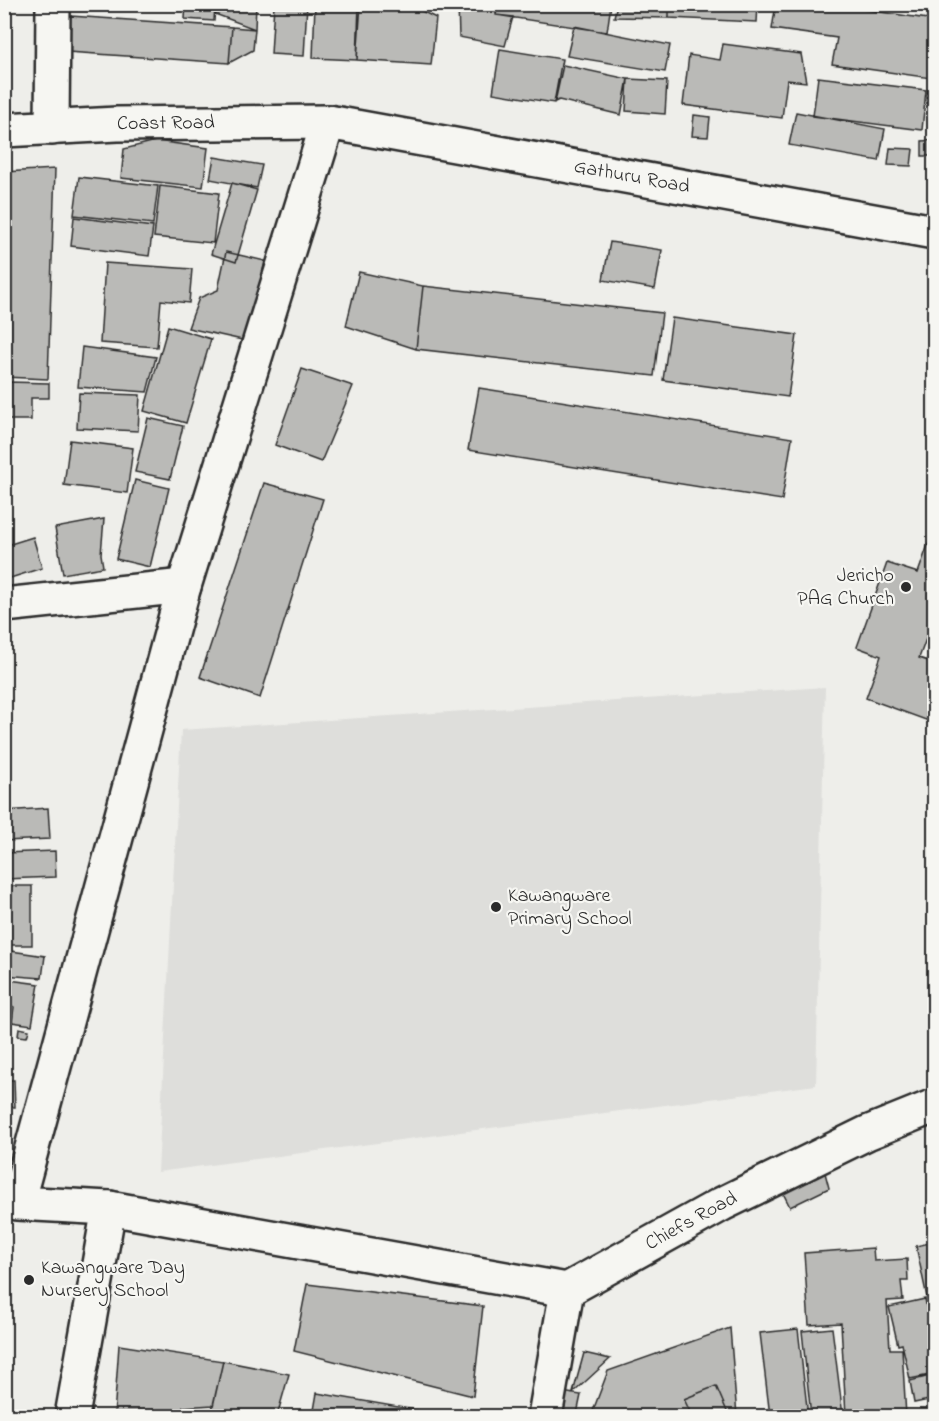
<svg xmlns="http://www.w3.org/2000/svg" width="939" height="1421" font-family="'Indie Flower',sans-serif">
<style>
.built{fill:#dededb}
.building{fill:#babab7;stroke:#2b2b2b;stroke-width:1.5}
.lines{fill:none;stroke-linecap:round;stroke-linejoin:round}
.minor-casing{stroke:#2b2b2b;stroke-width:38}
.minor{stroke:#f6f6f2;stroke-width:33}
.poi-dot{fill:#2b2b2b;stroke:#f6f6f2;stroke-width:2}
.labels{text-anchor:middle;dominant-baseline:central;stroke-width:4.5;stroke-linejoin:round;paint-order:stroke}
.street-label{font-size:20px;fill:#2b2b2b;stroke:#f6f6f2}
.poi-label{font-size:20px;fill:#2b2b2b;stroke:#f6f6f2;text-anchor:start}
</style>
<rect width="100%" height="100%" fill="#eeeeea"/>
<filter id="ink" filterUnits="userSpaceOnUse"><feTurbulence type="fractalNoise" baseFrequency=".0167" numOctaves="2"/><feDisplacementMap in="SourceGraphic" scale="12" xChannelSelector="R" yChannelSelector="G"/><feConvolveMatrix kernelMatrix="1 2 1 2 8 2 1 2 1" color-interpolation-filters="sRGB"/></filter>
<g filter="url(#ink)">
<!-- built -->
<path class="built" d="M825,687L816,1085L158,1172L181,730Z"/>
<!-- building -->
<path class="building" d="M92,4H133L92,10Z
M186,4H215L214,21L185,19Z
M216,4H256L255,29L215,14Z
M274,4H307L304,56L271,54Z
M315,4H359L357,60L313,58Z
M361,4H407L436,18L431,65L357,60Z
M458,4H496V15L513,17L505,46L459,37Z
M498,4H611L607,32L496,15Z
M617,4H669V18L614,17Z
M669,4H758L757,22L669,18Z
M776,4H827L934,20V56L931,78L832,64L837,38L772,29Z
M70,16L232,27L229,63L53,51Z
M574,26L670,45L665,72L567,56Z
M232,27L255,29L253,50L229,63Z
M723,44L801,54L806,82L787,80L782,118L683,105L689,55L720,60Z
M500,49L562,59L554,103L493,93Z
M563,65L628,79L621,115L559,100L555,102Z
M818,77L926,90L922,130L813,116Z
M628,79L667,81L665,114L626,111Z
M934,104V129H932Z
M796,112L885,129L879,161L789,145Z
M694,115L710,117L708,137L692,136Z
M934,140V156H922V141Z
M156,141L208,148L203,187L121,178L124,149Z
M890,148L913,149L911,166L888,165Z
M214,157L262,165L257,188L210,179Z
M55,169L48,379L4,377V172Z
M79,177L158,186L153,224L74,215Z
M232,183L257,190L236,262L211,254Z
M160,186L219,193L213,243L154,237Z
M74,217L153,227L149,256L71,246Z
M610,242L662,250L655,289L603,280Z
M226,252L265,261L247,341L188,328L199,298L218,290Z
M105,263L192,269L189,303L161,300L157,347L100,343Z
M359,272L423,286L416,349L346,326Z
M423,286L662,313L654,376L416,349Z
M672,318L797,335L788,397L663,380Z
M168,326L211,339L186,423L144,411Z
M82,347L156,357L147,392L78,387Z
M302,369L353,386L321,462L275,445Z
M7,382L49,383V398H31V420H6Z
M479,388L792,438L782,500L468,450Z
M79,393L140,395L138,431L77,428Z
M148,418L183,426L170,479L135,472Z
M70,440L133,448L127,493L64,485Z
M135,480L169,488L150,567L116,559Z
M264,483L323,499L260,698L200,677Z
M104,519L101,554L103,567L63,574L55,528Z
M934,528V617L919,658L934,663V723L866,698L881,656L857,647L887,563L918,573Z
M33,537L42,568L4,580V546Z
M48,808L50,839L4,841V811Z
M55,851L56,877L4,879V853Z
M4,886H32V945H4Z
M4,950L45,956L42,978L4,975Z
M9,980L39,984L32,1025L12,1022L14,1007L4,1005Z
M19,1028L29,1030L27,1037L18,1036Z
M4,1048H7L8,1073H4Z
M4,1080H14L15,1107H4Z
M824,1169L829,1188L790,1207L782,1191Z
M934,1242V1330L916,1246Z
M873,1248L874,1261L907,1259L908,1281H901L903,1300L887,1301L890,1349H902L906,1416H846L841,1323L809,1325L804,1253Z
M307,1284L483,1306L473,1396L294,1351Z
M925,1299L934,1344V1374L910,1379L902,1344L898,1345L889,1307Z
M730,1328L737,1416H591L608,1371Z
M832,1328L843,1416H811L802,1331Z
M798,1329L808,1416H770L760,1333Z
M119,1345L223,1361L213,1405L183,1407L181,1416H114Z
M584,1353L610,1359L573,1393Z
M223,1361L289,1374L277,1416H218L211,1415Z
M934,1375V1399L914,1403L910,1381Z
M716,1386L729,1416H692L684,1399Z
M562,1392L581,1395L577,1414L578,1416H557Z
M317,1393L422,1411L421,1416H313Z"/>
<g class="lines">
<defs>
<g id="minor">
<path d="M328,122L184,586L17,1203L109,1208L567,1290"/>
<path d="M52,128L53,4"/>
<path id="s1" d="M4,130L117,124L328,122L934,232"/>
<path d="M4,605L184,586"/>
<path d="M72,1416L109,1208"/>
<path id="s2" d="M545,1416L567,1290L722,1204L867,1133L934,1106"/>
</g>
</defs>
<!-- minor casing -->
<use href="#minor" class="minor-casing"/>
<!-- minor -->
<use href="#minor" class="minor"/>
</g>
</g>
<!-- markers -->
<g class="poi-dot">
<circle cx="906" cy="587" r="6"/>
<circle cx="496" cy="907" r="6"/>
<circle cx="29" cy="1280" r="6"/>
</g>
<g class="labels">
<!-- street labels -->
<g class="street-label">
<text stroke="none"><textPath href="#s1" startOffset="162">Coast Road</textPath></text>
<text stroke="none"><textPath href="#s1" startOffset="633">Gathuru Road</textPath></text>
<text stroke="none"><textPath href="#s2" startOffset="270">Chiefs Road</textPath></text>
</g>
<!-- poi labels -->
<g class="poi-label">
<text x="894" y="576" text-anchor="end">Jericho<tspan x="894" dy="23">PAG Church</tspan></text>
<text x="508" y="896">Kawangware<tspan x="508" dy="23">Primary School</tspan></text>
<text x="41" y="1268">Kawangware Day<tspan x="41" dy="23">Nursery School</tspan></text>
</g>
</g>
<!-- margin -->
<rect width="939" height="1421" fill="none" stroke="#f6f6f2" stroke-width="24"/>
<rect x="12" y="12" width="915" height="1397" fill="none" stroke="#2b2b2b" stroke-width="2" filter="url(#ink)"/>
</svg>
